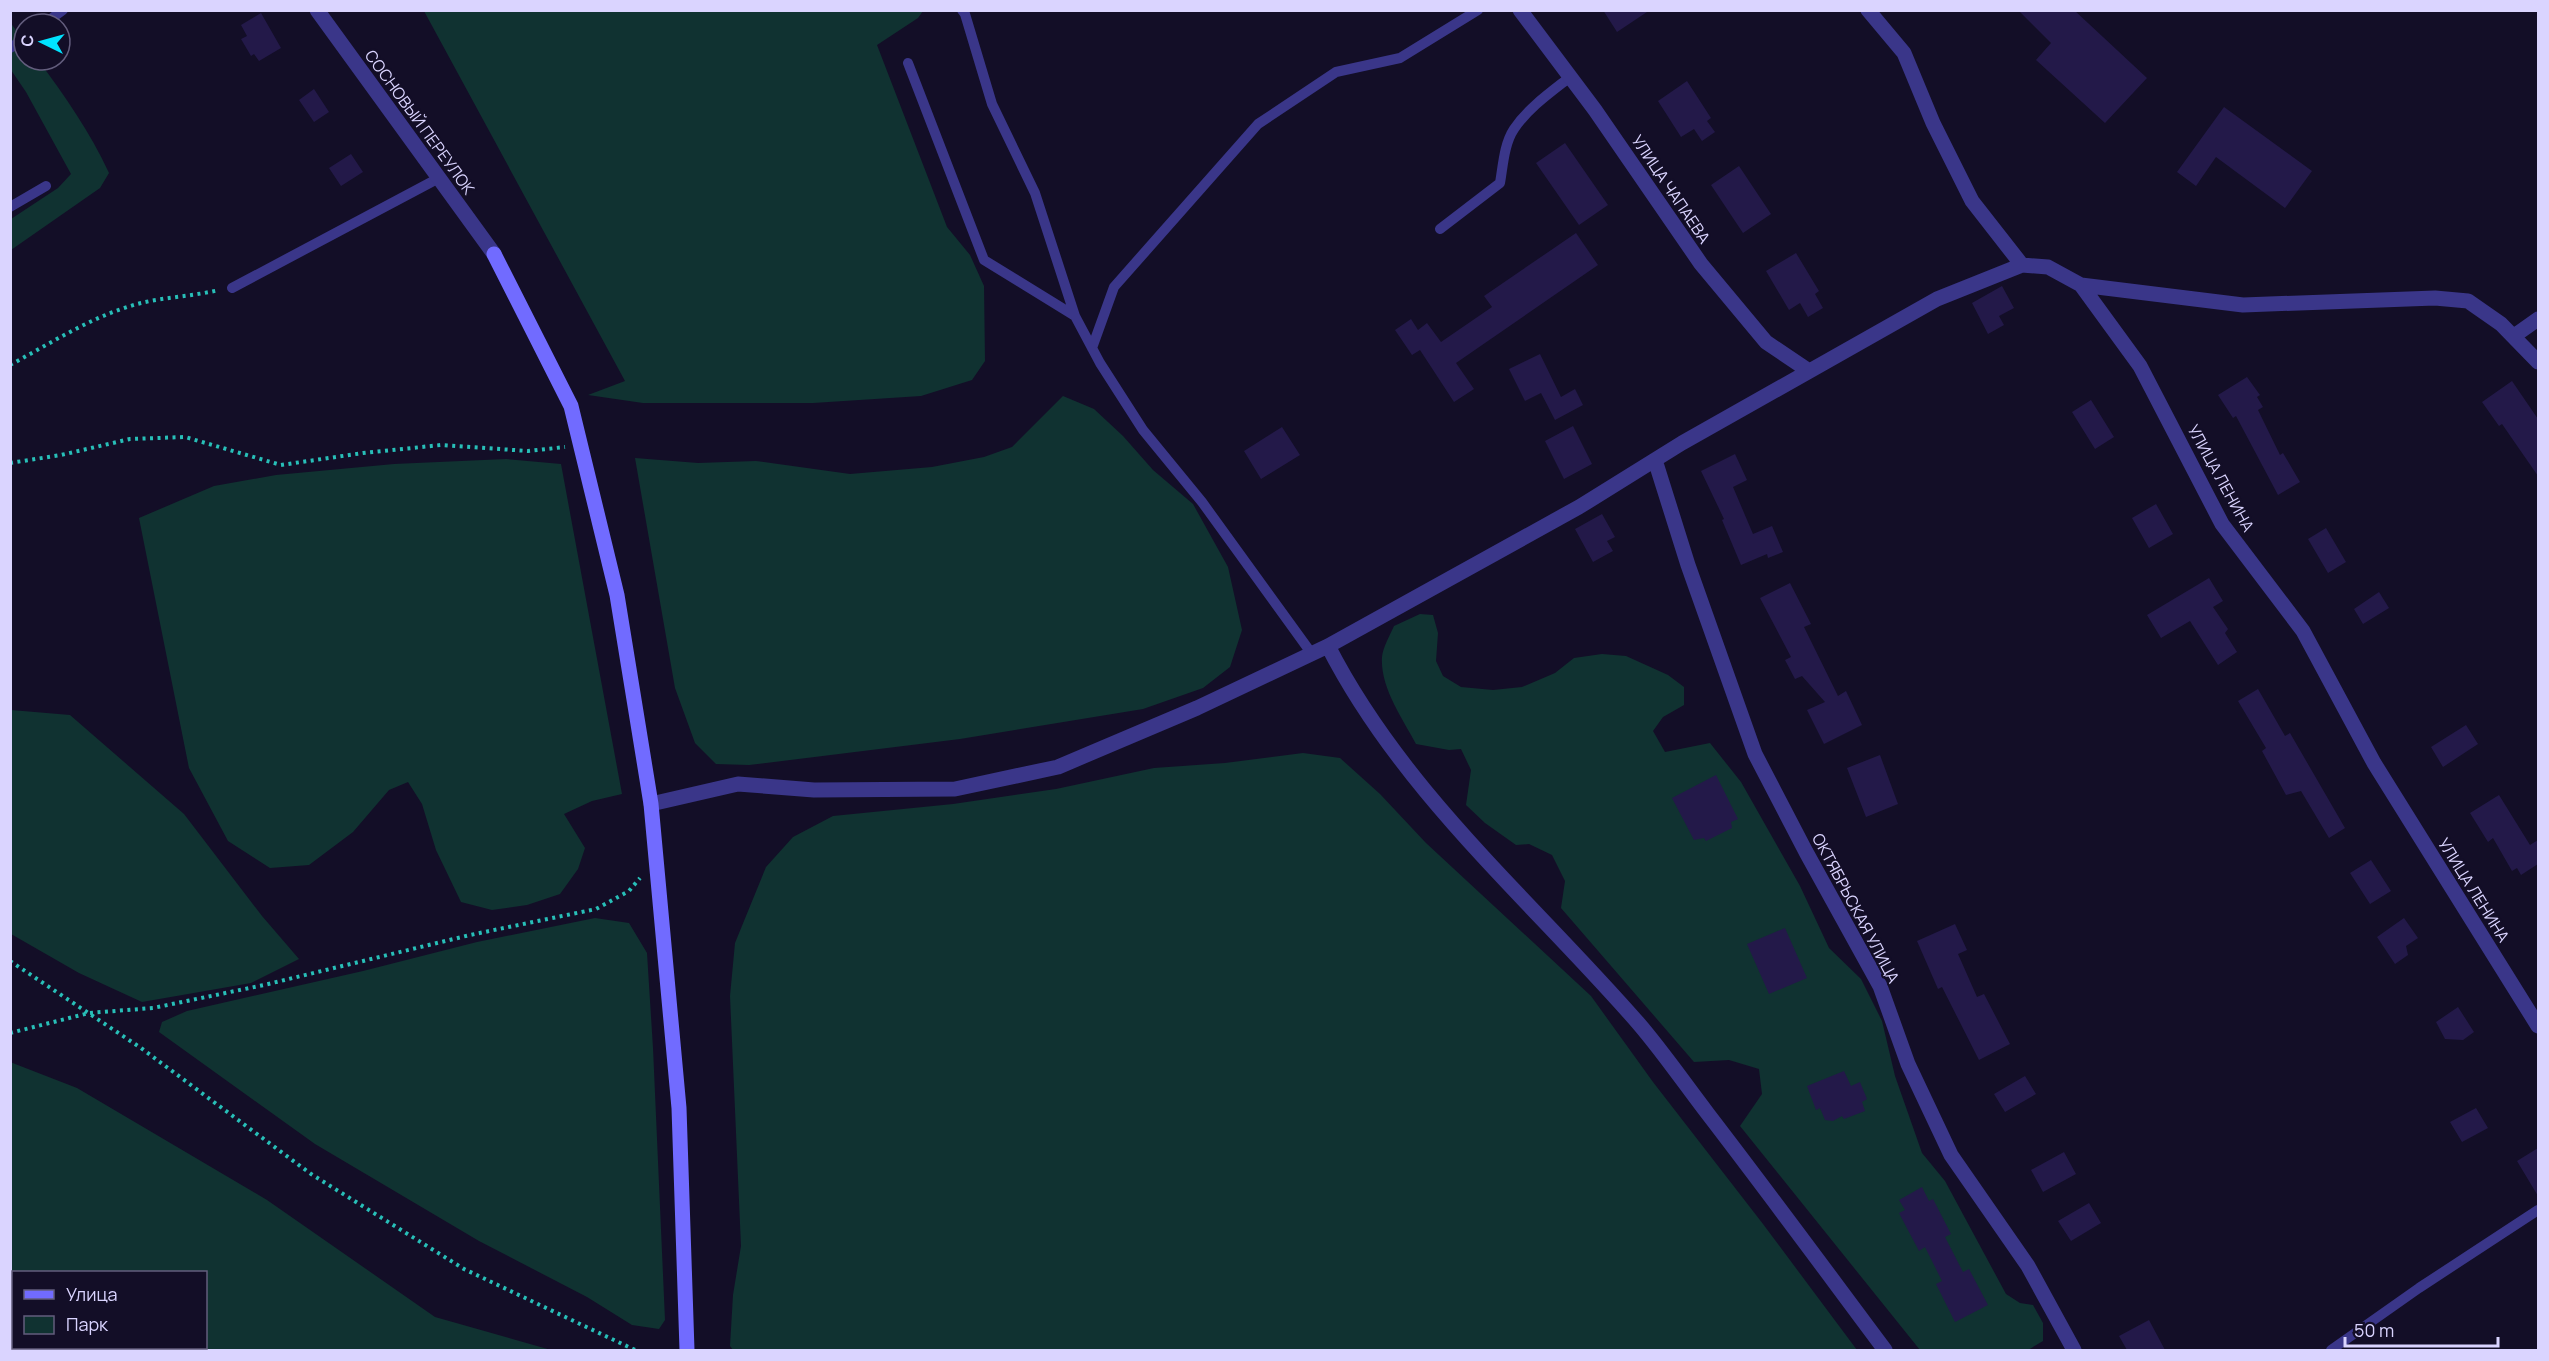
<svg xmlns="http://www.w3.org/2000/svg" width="2549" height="1361" font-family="Manrope,sans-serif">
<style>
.green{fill:#103231;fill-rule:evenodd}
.building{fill:#231949}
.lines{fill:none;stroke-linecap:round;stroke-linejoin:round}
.path{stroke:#28bfb8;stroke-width:4;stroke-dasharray:3 4.5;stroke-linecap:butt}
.lane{stroke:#3a3689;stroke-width:10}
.street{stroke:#3a3689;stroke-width:15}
.secondary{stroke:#716bff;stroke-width:15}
.labels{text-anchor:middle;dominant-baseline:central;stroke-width:4.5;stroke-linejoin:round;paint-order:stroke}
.street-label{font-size:16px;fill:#dad4ff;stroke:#130e27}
</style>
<rect width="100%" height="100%" fill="#130e27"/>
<!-- green -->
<path class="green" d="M424,11H923L918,18L877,45L947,227L970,255L984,286L985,361L972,380L921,396L813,403H643L588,395L625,381Z
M10,22L24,41V60H38C65,96 90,132 109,173L100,188L11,250V219L58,188L71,174L26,92L11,70Z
M1063,396L1094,409L1123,436L1153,470L1193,504L1228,567L1242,630L1230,667L1203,688L1143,709L960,739L749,765L716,764L695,743L675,688L635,458L698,463L756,461L850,474L932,467L984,457L1012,447Z
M506,459L561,464L622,794L592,801L564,814L585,848L578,869L560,894L527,905L492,910L461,902L436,850L422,804L408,782L389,790L353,832L309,865L270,868L228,841L189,768L139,518L214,486L276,475L394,464Z
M1420,614L1433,615L1438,633L1436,661L1443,676L1461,687L1493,690L1522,687L1555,673L1574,658L1602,654L1626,656L1668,675L1684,687V705L1663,717L1653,731L1665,752L1710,743L1741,782L1800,886L1829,948L1861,979L1882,1021L1895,1076L1922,1153L1945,1181L2006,1294L2020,1303L2033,1305L2043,1323V1341L2028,1350H1920L1740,1126L1762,1094L1759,1069L1729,1060L1694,1062L1561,908L1565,881L1552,855L1529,844L1516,845L1485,823L1466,805L1471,770L1461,749L1449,750L1416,744C1402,718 1380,687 1382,657C1383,647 1390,635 1394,626Z
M11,710L70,715L184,814L262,916L299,959L251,983L142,1002L79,973L11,934Z
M1303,753L1340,758L1380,794L1426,843L1591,996L1653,1082L1763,1224L1857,1350H733L730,1346L733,1295L741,1246L730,996L735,943L766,867L793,837L833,816L953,804L1056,789L1154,768L1225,763Z
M595,918L629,923L647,953L653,1048L665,1320L659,1329L632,1325L587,1297L479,1241L315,1144L159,1032L162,1022L187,1011L363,971L477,942Z
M10,1062L77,1088L267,1200L435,1317L551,1350H11ZM14,1272H206V1348H14Z"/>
<!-- building -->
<path class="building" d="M1603,10H1650L1617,32Z
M2018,10H2074L2147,78L2105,123L2036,60L2051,43Z
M261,13L281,48L259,61L254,54L251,56L241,39L247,36L241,25Z
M1687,81L1711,118L1707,121L1715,132L1702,141L1694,129L1681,137L1658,101Z
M314,89L329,112L314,122L299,100Z
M2224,107L2312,171L2285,208L2216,157L2196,186L2177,172Z
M1565,143L1608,205L1579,225L1536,163Z
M351,154L363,172L341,186L329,168Z
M1739,166L1771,214L1743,233L1711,185Z
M1576,233L1598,265L1456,363L1474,389L1454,402L1420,350L1412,355L1395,330L1411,319L1418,330L1427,323L1441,342L1492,307L1484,296Z
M1796,253L1819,291L1815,294L1823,308L1808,317L1800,303L1789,310L1766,271Z
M2002,286L2014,308L1999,316L2004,325L1988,334L1972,303Z
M1540,354L1561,397L1575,389L1583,405L1555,420L1541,393L1525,401L1509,369Z
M2247,377L2260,395L2257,397L2263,407L2258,410L2280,455L2283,453L2300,482L2278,495L2236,416L2233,418L2218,395Z
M2512,381L2538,419V476L2502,424L2499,426L2482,402Z
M2091,400L2114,437L2095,449L2072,412Z
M1573,426L1592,464L1564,479L1545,441Z
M1282,427L1300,455L1261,479L1244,451Z
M1735,454L1747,480L1733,487L1753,534L1772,526L1783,552L1768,558L1767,554L1741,565L1722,520L1724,519L1701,471Z
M2156,504L2173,534L2149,548L2132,518Z
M1602,514L1615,537L1607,541L1613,551L1593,562L1575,529Z
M2326,528L2346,562L2328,573L2308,539Z
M2209,578L2223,601L2213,607L2228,629L2225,633L2237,652L2218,665L2190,621L2161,638L2147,615Z
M1790,583L1811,624L1804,627L1838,696L1846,691L1862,725L1824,744L1807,710L1825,702L1802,676L1795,679L1785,660L1791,657L1760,598Z
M2379,592L2389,608L2363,624L2354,609Z
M2258,689L2285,736L2290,733L2345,828L2329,838L2301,791L2286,795L2262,751L2266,748L2238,701Z
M2466,725L2478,744L2443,767L2431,747Z
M1880,755L1898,804L1866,817L1847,768Z
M1716,775L1738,819L1731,822L1732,828L1706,841L1704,838L1694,840L1672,798Z
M2499,795L2530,845L2538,840V864L2521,875L2517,868L2512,871L2493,838L2488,842L2470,813Z
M2371,860L2391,891L2370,904L2350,873Z
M2404,918L2418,938L2406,946L2408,955L2395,964L2377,937Z
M1955,924L1967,950L1958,954L1977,997L1984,994L2010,1044L1979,1060L1942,987L1938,989L1917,941Z
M1785,928L1807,978L1769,994L1747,944Z
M2458,1007L2474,1032L2463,1040L2445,1039L2436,1022Z
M1844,1071L1851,1086L1860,1082L1867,1099L1862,1102L1865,1111L1844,1119L1842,1116L1833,1121L1825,1120L1820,1108L1816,1110L1807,1086Z
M2025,1076L2036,1094L2005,1112L1994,1094Z
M2476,1108L2488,1128L2462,1142L2450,1122Z
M2538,1148V1196L2517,1161Z
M2064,1152L2076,1174L2043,1192L2031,1170Z
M1922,1187L1929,1201L1933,1199L1951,1234L1945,1237L1963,1272L1969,1269L1988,1305L1955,1322L1936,1284L1942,1281L1925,1247L1919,1251L1899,1213L1905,1210L1899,1200Z
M2089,1203L2101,1223L2071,1241L2058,1221Z
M2149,1320L2165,1350H2127L2119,1336Z"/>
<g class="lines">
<!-- path -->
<path class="path" d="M10,365C53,342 94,315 141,303C166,297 194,296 219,290
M10,463L61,455L130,439L185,437L281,465L363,453L441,445L528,451L565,447
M10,961L141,1048L311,1174L464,1269L635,1350
M10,1033L89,1013L153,1008L264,985L470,935L596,909L629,891L640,878"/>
<!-- lane -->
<path class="lane" d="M962,10L965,14L992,104L1035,193L1075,316
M44,24L63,10
M10,48L24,39
M908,63L984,260L1075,316L1100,363L1143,430L1202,502L1312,654
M10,207L46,186
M1440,229L1500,183C1503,166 1504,144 1514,129C1528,108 1551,92 1570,77
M232,288L439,178
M1092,348L1114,287L1258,124L1336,72L1400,58L1478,10
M2331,1350L2419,1288L2538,1210"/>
<!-- street -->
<path class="street" d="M317,10L494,254
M1520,10L1595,110L1701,264L1766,342L1809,371
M1868,10L1904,53L1933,123L1972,201L2022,265L2048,267L2081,285L2140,366L2222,524L2303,631L2374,763L2538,1026
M2081,285L2243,305L2435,298L2468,301L2501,324L2538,362
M2514,336L2538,319
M1655,460L1688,565L1755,754L1806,852L1880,986L1908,1064L1951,1155L2028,1266L2074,1350
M1328,646C1403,793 1532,901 1639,1024C1663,1052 1685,1084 1708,1114C1768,1192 1826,1271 1885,1350
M651,804L738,784L814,790L955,789L1058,767L1197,708L1328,646L1579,507L1682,443L1937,299L2022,265"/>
<!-- secondary -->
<path class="secondary" d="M494,254L571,406L617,595L651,804L679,1108L687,1350"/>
</g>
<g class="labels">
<!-- street labels -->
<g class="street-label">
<text transform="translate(420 122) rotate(54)">СОСНОВЫЙ ПЕРЕУЛОК</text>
<text transform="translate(1671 189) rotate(56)">УЛИЦА ЧАПАЕВА</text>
<text transform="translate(2221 478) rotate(61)">УЛИЦА ЛЕНИНА</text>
<text transform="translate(2474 890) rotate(58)">УЛИЦА ЛЕНИНА</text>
<text transform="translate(1856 908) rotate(62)">ОКТЯБРЬСКАЯ УЛИЦА</text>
</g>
</g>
<!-- border -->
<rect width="2549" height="1361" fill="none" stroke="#dad4ff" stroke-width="24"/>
<!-- legend -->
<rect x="12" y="1271" width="195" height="78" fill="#130e27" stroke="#635d7d" stroke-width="1.5"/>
<rect x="24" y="1290" width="30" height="9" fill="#716bff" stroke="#635d7d" stroke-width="1.5"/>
<text x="66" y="1301" font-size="18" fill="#dad4ff">Улица</text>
<rect x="24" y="1316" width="30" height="18" fill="#103231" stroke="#635d7d" stroke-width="1.5"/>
<text x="66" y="1331" font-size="18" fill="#dad4ff">Парк</text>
<!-- north arrow -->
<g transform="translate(42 42) rotate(275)"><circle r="28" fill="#130e27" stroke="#635d7d" stroke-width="1.5"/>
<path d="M0-4.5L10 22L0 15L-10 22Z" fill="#00e3ff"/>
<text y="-9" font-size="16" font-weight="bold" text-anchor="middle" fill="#dad4ff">С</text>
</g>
<!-- scale -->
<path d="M2345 1337v9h153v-9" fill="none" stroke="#dad4ff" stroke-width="3"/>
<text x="2354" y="1337" font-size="18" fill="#dad4ff" stroke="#130e27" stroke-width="4.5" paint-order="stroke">50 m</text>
</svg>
